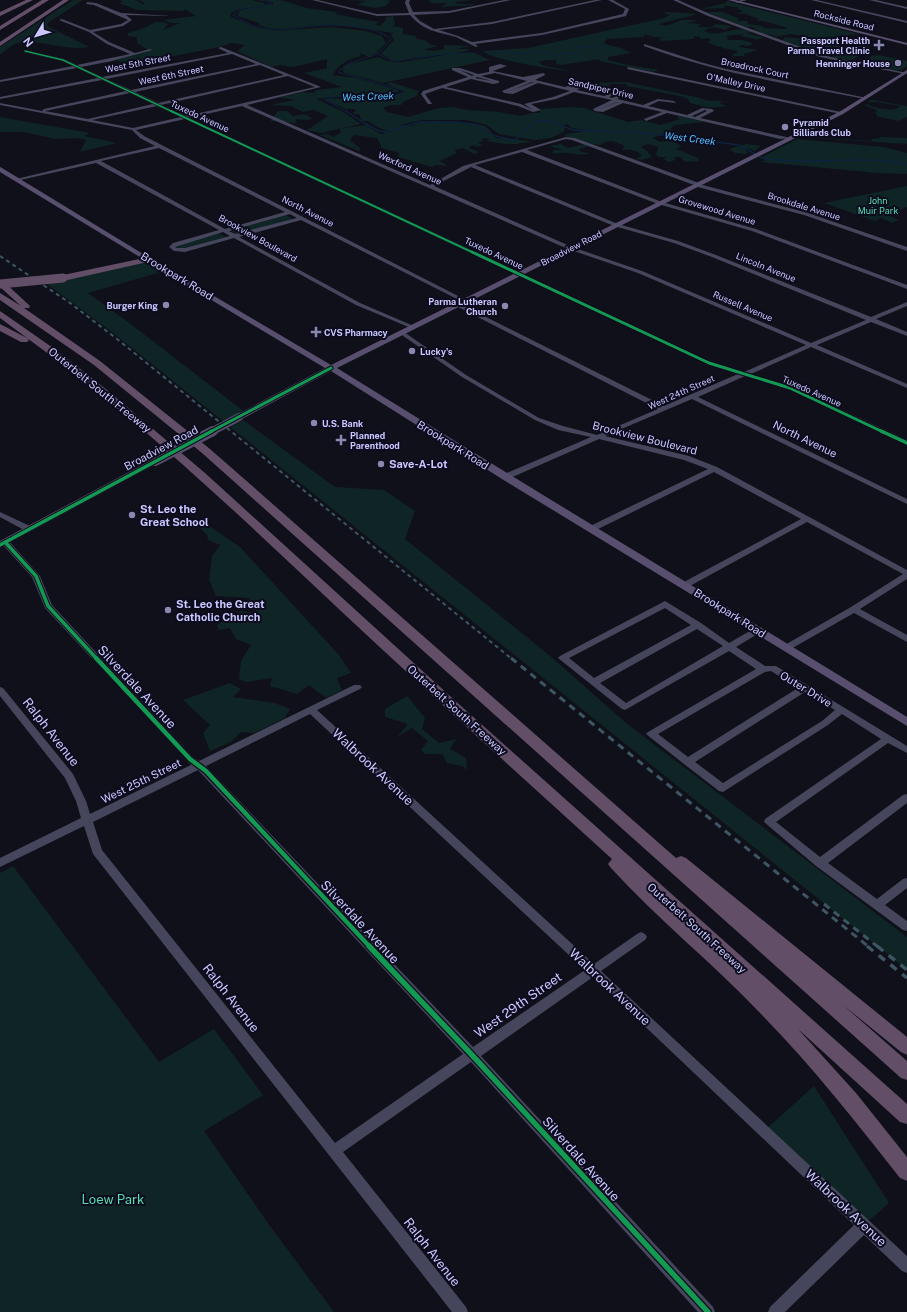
<svg xmlns="http://www.w3.org/2000/svg" width="907" height="1312" font-family="'Public Sans',sans-serif">
<style>
.green{fill:#0f2424}
.lines{fill:none;stroke-linecap:round;stroke-linejoin:round}
.stream-far1{stroke:#0c233e;stroke-width:1}
.stream{stroke:#0c233e;stroke-width:1.5}
.minor{fill:#45465b;fill-rule:evenodd}
.major{fill:#574f6d;fill-rule:evenodd}
.highway{fill:#634e67;fill-rule:evenodd}
.rail-far2{stroke:#3d5663;stroke-width:2;stroke-dasharray:4 3.5;stroke-linecap:butt}
.rail-far1{stroke:#3d5663;stroke-width:3;stroke-dasharray:7 5.5;stroke-linecap:butt}
.rail{stroke:#3d5663;stroke-width:3.5;stroke-dasharray:8 7;stroke-linecap:butt}
.major-bridge-far1{stroke:#574f6d;stroke-width:8}
.major-bridge{stroke:#574f6d;stroke-width:10}
.highway-bridge{stroke:#634e67;stroke-width:9}
.cycleway-far5-casing{stroke:#0d0c1e;stroke-width:2.5}
.cycleway-far4-casing{stroke:#0d0c1e;stroke-width:3.5}
.cycleway-far3-casing{stroke:#0d0c1e;stroke-width:5}
.cycleway-far2-casing{stroke:#0d0c1e;stroke-width:5.5}
.cycleway-far1-casing{stroke:#0d0c1e;stroke-width:7}
.cycleway-casing{stroke:#0d0c1e;stroke-width:8}
.cycleway-far5{stroke:#139951;stroke-width:1.5}
.cycleway-far4{stroke:#139951;stroke-width:2}
.cycleway-far3{stroke:#139951;stroke-width:3}
.cycleway-far2{stroke:#139951;stroke-width:3.5}
.cycleway-far1{stroke:#139951;stroke-width:4.5}
.cycleway{stroke:#139951;stroke-width:5.5}
.poi-dot{fill:#8988af;stroke:#0d0c1e;stroke-width:1.5}
.labels{text-anchor:middle;dominant-baseline:central;stroke-width:4;stroke-linejoin:round;paint-order:stroke}
.far-street-label{font-size:9px;fill:#cac8ff;stroke:#0d0c1e}
.far-poi-label{font-size:9px;font-weight:bold;fill:#cac8ff;stroke:#0d0c1e;text-anchor:start}
.far-park-label{font-size:9px;fill:#56deb0;stroke:#0d0c1e}
.far-water-label{font-size:10px;font-style:italic;fill:#57bfff;stroke:#0d0c1e}
.street-label{font-size:11px;fill:#cac8ff;stroke:#0d0c1e}
.poi-label{font-size:11px;font-weight:bold;fill:#cac8ff;stroke:#0d0c1e;text-anchor:start}
.near-street-label{font-size:13px;fill:#cac8ff;stroke:#0d0c1e}
.near-park-label{font-size:13px;fill:#56deb0;stroke:#0d0c1e}
</style>
<rect width="100%" height="100%" fill="#10101a"/>
<!-- green -->
<path class="green" d="M73,0H83L49,22L47,26L89,47C65,52 35,37 15,44C10,46 4,52 0,55V47Z
M120,0H135L145,5L143,2L138,0H251L265,3L263,6L236,10L230,14L231,17L258,28L278,31L331,27L366,31L382,36L386,43L376,53L369,57L360,53L361,56C350,58 338,64 333,75L356,78L400,91C381,98 361,95 341,96C333,97 324,98 316,99L342,111L361,124L321,133L307,130L328,116L314,110L303,112L291,106L270,105L295,100L279,97L303,92L314,93L316,90L342,87L304,73L327,68V59L293,67L280,65L272,67L237,51L245,45L231,43L220,47L128,65L116,60L148,50L137,43V37L128,36V33C133,31 139,30 144,28C155,23 155,19 168,24L163,30L180,23H172L163,20L196,16L184,9L185,11L137,10L119,3L123,2Z
M265,0H281L307,8L337,12L336,14L355,18L380,22L375,24L380,26L386,20V17L393,16L395,24L393,26L403,28V34L416,36V39L425,40L431,45L438,46L426,49V50L434,51L444,49V45L472,46L455,49H471L463,52L410,58L399,61L393,60L381,54L394,40L391,35L393,33C369,29 345,25 320,25C300,25 279,34 259,25V23L237,16L240,11L273,4V2Z
M345,0H388L390,1L386,6L376,8L357,5L366,1Z
M426,0H471L455,2L457,4H473L474,5L440,7L447,3H431L429,2L432,1Z
M726,1L859,34L823,38L867,46L870,48L863,53L857,52L862,47H853V50L844,49L845,45L837,49L839,52L860,55L850,61L820,53L824,49V47L817,49L818,51H811L781,42L785,37L804,39L803,36L791,34L775,37L773,35L763,34L752,27H746L706,12H723L740,19L737,20L738,21H747L748,24L763,26L764,28L783,29L788,28L764,21H757L759,19L746,14H737L743,11L737,9L739,7C733,8 729,5 724,6V8L700,9L726,3Z
M669,12L698,14L659,24L666,26L682,20H698L687,23L702,24L698,26L699,27H712L715,24L732,26L725,30C719,27 709,26 704,31C720,39 736,23 752,32L746,34H751L765,38L755,40V39L740,36L744,34L726,36L728,38L727,40H742L753,43L750,46L741,45L739,47L758,50L744,54V56H733L732,54L737,53L738,51L723,48L722,47L716,46L707,42L711,40L709,38L700,39V37L695,36L693,39L663,41L660,40L659,38L669,37H654L645,34L644,37L607,39L604,43C612,47 623,47 631,53L608,57V60L623,64L659,70L653,72L599,61L600,59L560,65L556,64L557,61C550,59 545,60 539,62L542,65L573,72C558,70 489,60 483,51L528,48L664,18L670,15L663,13Z
M456,53H475L490,60L383,83L345,73L342,70L345,65L379,57L386,61L402,62Z
M879,55L907,61V66L901,70H896L860,63L869,60L871,56Z
M390,82L419,91L416,96L403,102L401,105H390L383,108L387,112L408,117L439,108L452,107L468,110L499,112L522,116L531,113H539L541,109L571,107L584,108L628,122L641,120L661,125L680,119L677,118L679,116L705,122L674,125L670,129L685,136L716,139L717,141L662,134L653,138L660,142C668,140 674,141 681,146L676,149L698,158L699,161L685,162L681,157H675V160L669,162L664,159L667,157H659L656,155L658,147L648,144L641,147L647,151L652,157L642,160L636,159L642,155C637,150 629,149 622,150V149L625,146L612,141L605,142L600,145L593,144L565,136L566,134L589,130L572,128L568,124L564,125L565,131L551,138L535,140L499,134L487,125L466,120H423L400,125L414,126L416,124L425,121L428,123L434,121L445,123C449,120 479,124 485,126C489,128 493,135 496,138L531,141C517,146 502,144 487,141L490,139L482,138L483,141L478,143L483,145L478,147L472,145L469,148L479,152L474,154L463,148L454,150L457,153L440,161L448,166L435,165L432,167L398,157L399,153L382,148L377,138L354,135L350,140L361,149L359,151L320,135L327,134L334,137L341,132L339,129L365,125L381,134L393,131L385,130L377,127L368,121H362L360,118V115L352,113L356,111L355,109H346L324,99L380,98L406,92L387,84Z
M626,82L700,98C707,102 717,100 725,102L719,103L726,106C711,109 704,107 690,103L688,99L680,96L627,86V84H607L611,86L598,88L601,86L589,84L593,83Z
M872,100L907,106V117L899,121L876,116L877,114L875,113L877,110L864,105L866,104C876,108 892,113 901,106L877,102H868Z
M278,111H287L293,116L305,114L312,118L309,120L296,119V123L270,121Z
M0,117L90,133L84,136L117,143L80,152L86,140L78,138L55,139L24,132H0Z
M806,135L823,138L872,141V139L880,138V137L907,138V144L802,137Z
M797,139L883,147L907,153V174L877,173L761,162L766,160L760,158Z
M561,144L568,148L584,144L589,146L579,149L581,152L588,153V154C577,156 570,152 562,153C558,153 557,154 553,153V150H563L549,146Z
M746,144L761,146L754,151L747,148L744,149L747,152V154L735,153L729,149Z
M907,186V207L888,215L899,220L892,223L881,218L875,221L824,203Z
M286,215L293,219L239,234H233L229,231L236,234L231,230Z
M218,233L226,237L180,249L174,247Z
M149,259L168,270L88,293L132,325L246,413L239,417L335,487L384,490L415,511L405,539L549,655L626,723L907,937V970L112,332L43,281Z
M197,525H208L240,547L339,655L351,673L337,678L342,690L326,698L309,685L297,694L270,686L272,678L246,682L239,679L241,661L251,645L236,639L230,628L219,630L217,625L240,611L257,613L249,598L216,596L209,580L212,556L220,545L208,540L207,535Z
M230,683L241,689L233,697L275,703L290,709L285,718L254,733L241,732L231,742L210,751L203,733L210,725L183,700Z
M407,696L425,718L422,729L439,743L456,739L450,749L466,758L467,770L462,766L447,763L442,754H425L421,750L428,741L412,728L397,737L408,724L385,717V709Z
M13,866L159,1062L214,1029L263,1095L204,1131L270,1226L334,1312H0V873Z
M814,1086L889,1203L864,1225L764,1131Z"/>
<g class="lines">
<!-- stream-far1 -->
<path class="stream-far1" d="M260,0L271,2V4L238,11L233,15C245,23 259,29 273,30C287,31 300,27 313,26C338,24 371,24 391,39C387,44 383,49 378,53C364,61 349,59 338,72L405,91C380,106 351,89 325,100L348,112
M378,54L393,61L444,54L473,53
M488,54L500,51L524,54L537,51L555,55L578,52L579,50L575,48L577,47L604,45"/>
<!-- stream -->
<path class="stream" d="M346,111L364,123L379,131L386,132L420,122H456L478,125L492,135L512,140L517,139L527,128L534,124L535,121H550L573,130L646,133L739,145L762,158L768,159C780,160 793,161 805,161C841,161 871,157 907,164"/>
<!-- minor -->
<path class="minor" d="M312,0H318L377,14L409,13L405,3L406,0H410L409,3L413,12L449,11L504,0H511L449,13L414,15L420,21L434,29L492,22L595,0H602L492,24L439,30L458,36L472,42L542,33L623,14L625,9L608,0H613L629,9L626,16L542,35L475,44L478,46L476,47C469,44 463,40 456,37C436,31 425,32 410,15L377,16Z
M673,0H678L710,14L822,55L907,73L905,74L820,57L708,16Z
M741,0H747L737,3L735,2Z
M811,0H817L907,21V23Z
M869,0H876L907,7V9Z
M87,2L96,3L121,13L173,16L126,15L132,20L123,26L93,32L109,42L135,53L150,49L152,50L112,61L81,67L102,77L228,53L218,48L221,47L321,87L247,105L430,185L463,166L566,137L575,138L699,183V184L808,213L907,247V251L804,215L694,186V185L572,140L566,139L527,150L662,202L756,229L907,285V289L752,231L658,204L522,152L475,165L618,224L678,241L716,255L871,317L907,302V306L876,319L907,332V336L871,322L817,345L907,384V388L811,347L751,374L792,387L907,440V445L788,389L745,376L698,397L907,499V504L692,399L605,436L689,456L717,467L907,570V579L860,609L907,635V642L854,613L789,650H783L782,648L783,646L851,607L903,574L807,522L688,587H682L681,585L682,583L801,519L714,472L594,531H588L587,529L588,527L708,469L684,460L599,439L508,479H502V475L591,437L558,430L535,420L462,377L399,333L404,332L466,375L539,418L563,426L597,435L658,409L456,306V304H460L664,406L738,374L707,364L185,119L136,130L144,136L468,301L463,302L301,220L239,237L360,303L416,327L411,328L356,305L234,238L185,252L174,251L169,247L173,243L219,230L96,163L16,181V179L155,146L140,138L132,130L0,105V103L42,111L44,109L126,91L102,80L0,99V97L98,78L77,68L0,82V80L73,66L62,61L24,52V50L64,59L77,65L130,54L107,44L89,32L59,20L62,19L90,30L121,24L128,20L94,5L86,4ZM232,54L256,64L131,90L106,79ZM260,65L284,75L158,103L135,92ZM288,76L315,87L186,116L161,105ZM130,93L153,104L88,119L45,111ZM157,106L181,117L133,128L92,120ZM242,106L568,249L638,273L806,345L744,372L711,362L189,118ZM159,148L285,212L225,229L101,161ZM471,167L614,226L674,243L712,257L866,320L811,343L642,271L572,247L434,186ZM290,214L297,218L235,234L229,231ZM223,232L230,236L185,248H177L175,247Z
M644,44L700,62L726,69L867,98L865,99C790,84 715,73 644,46Z
M500,64L507,66L493,71L523,77L544,73L545,75L535,80L565,87L580,81L588,84L577,90L604,96L621,90L628,91L630,93L617,99L643,105L658,99L674,101L676,103L659,101L648,106L687,115L702,108L712,109L714,111L700,118L791,138L780,139L667,113L646,121L644,119L662,112L623,103L603,112L595,111L593,109L612,100L574,92L556,99L531,104L541,110L533,112L518,106L442,88L425,94L432,104H428L421,94L423,91L468,77L452,70V68H460L478,74L489,72V67ZM460,70L474,75L472,76ZM495,73L527,81L502,91L504,93L513,94L538,83L570,91L553,97L524,104L533,110L521,104L446,87L471,79L493,84L499,83V81L481,76ZM477,77L492,81L475,78ZM532,82H534L509,91ZM580,83L582,84L570,88ZM621,92L623,93L612,98L609,97ZM617,102H618L600,109ZM705,110L707,111L695,117L692,116Z
M628,67L841,112L843,113L841,114L627,69Z
M0,512L32,527L33,529L29,531H26L0,517Z
M2,540H8L40,576L52,605L193,757L199,761L354,685H360L362,687L360,689L317,710L594,964L637,934L641,932L645,934L647,937L645,940L601,971L907,1256V1273L902,1271L864,1235L785,1312H768L770,1307L854,1225L593,977L481,1056L713,1307L715,1312H698L471,1062L343,1152L466,1307L468,1312H452L93,854L84,826L0,867V858L81,818L76,801L65,778L0,696V687L3,688L73,774L86,801L90,814L191,765L45,608L32,577L2,544L1,542ZM310,714L585,970L473,1047L206,766ZM198,770L463,1054L335,1143L102,850L93,822Z
M665,601L701,623L729,643L755,628H761L762,630L761,632L736,647L765,666H776L907,746V753L888,743L776,822L820,857L903,795L907,794V803L828,863L877,899L903,879L907,878V888L885,905L907,921V931L903,930L816,866L764,822L765,819L881,739L842,714L828,725L723,792L719,791L684,764L646,734L648,732L756,669L729,651L625,710L622,709L558,658L560,656ZM665,608L691,625L594,678L569,658ZM697,629L723,646L626,703L600,683ZM771,671L798,688L688,757L658,734L765,672ZM805,692L835,710L822,721L723,783L695,762Z"/>
<!-- major -->
<path class="major" d="M728,0H735L907,43V45Z
M907,70V73L843,114L337,368C526,486 717,600 907,717V726L502,479L331,371L242,419H236L235,417L236,415L325,368L148,262L0,172V167L2,168L153,260L331,365L839,112Z
M155,458L158,459L159,461L158,463L0,548V541Z"/>
<!-- highway -->
<path class="highway" d="M26,0H33L0,16V12Z
M42,0H49L0,30V26Z
M63,0H69L0,46V42Z
M149,257H152V261L63,281L59,278L63,275Z
M0,280L3,281L30,306L29,308H24L100,361L210,449L676,858L681,856L686,858L907,1037V1055L901,1052L843,1005L907,1061V1080L901,1078L202,453L94,365L0,300V293L21,306L0,287Z
M0,311L56,350L107,390L205,473L461,706L907,1104V1124L900,1122L798,1029L856,1093L907,1157V1181L900,1178C856,1122 811,1065 761,1014C713,963 658,920 611,868L608,864L612,859C522,777 431,695 342,612C241,517 140,420 27,338L29,340L27,342H21L0,331V324L27,338L0,318Z"/>
<!-- rail-far2 -->
<path class="rail-far2" d="M0,256L70,303L117,339L512,659"/>
<!-- rail-far1 -->
<path class="rail-far1" d="M511,658L869,947
M824,904L878,947"/>
<!-- rail -->
<path class="rail" d="M867,946L907,978
M877,946L907,970"/>
<!-- major-bridge-far1 -->
<path class="major-bridge-far1" d="M211,432L239,417"/>
<!-- major-bridge -->
<path class="major-bridge" d="M155,461L213,431"/>
<!-- highway-bridge -->
<path class="highway-bridge" d="M0,284L63,278"/>
<defs>
<path id="cycleway-far5" d="M25,51L63,60L173,112"/>
<path id="cycleway-far4" d="M171,111L474,253"/>
<path id="cycleway-far3" d="M472,252L709,363L790,388L883,432
M210,432L331,368"/>
<path id="cycleway-far2" d="M881,431L907,443
M5,542L36,576L48,606L97,659
M0,545L212,431"/>
<path id="cycleway-far1" d="M96,658L190,759L206,771L370,947"/>
<path id="cycleway" d="M369,946L472,1055L708,1312"/>
</defs>
<!-- cycleway-far5 casing -->
<use href="#cycleway-far5" class="cycleway-far5-casing"/>
<!-- cycleway-far4 casing -->
<use href="#cycleway-far4" class="cycleway-far4-casing"/>
<!-- cycleway-far3 casing -->
<use href="#cycleway-far3" class="cycleway-far3-casing"/>
<!-- cycleway-far2 casing -->
<use href="#cycleway-far2" class="cycleway-far2-casing"/>
<!-- cycleway-far1 casing -->
<use href="#cycleway-far1" class="cycleway-far1-casing"/>
<!-- cycleway casing -->
<use href="#cycleway" class="cycleway-casing"/>
<!-- cycleway-far5 -->
<use href="#cycleway-far5" class="cycleway-far5"/>
<!-- cycleway-far4 -->
<use href="#cycleway-far4" class="cycleway-far4"/>
<!-- cycleway-far3 -->
<use href="#cycleway-far3" class="cycleway-far3"/>
<!-- cycleway-far2 -->
<use href="#cycleway-far2" class="cycleway-far2"/>
<!-- cycleway-far1 -->
<use href="#cycleway-far1" class="cycleway-far1"/>
<!-- cycleway -->
<use href="#cycleway" class="cycleway"/>
</g>
<!-- markers -->
<g class="poi-dot">
<path d="M877 39h4v4h4v4h-4v4h-4v-4h-4v-4h4z"/>
<circle cx="898" cy="63" r="4"/>
<circle cx="785" cy="127" r="4"/>
<circle cx="166" cy="305" r="4"/>
<circle cx="505" cy="306" r="4"/>
<path d="M314 326h4v4h4v4h-4v4h-4v-4h-4v-4h4z"/>
<circle cx="412" cy="351" r="4"/>
<circle cx="314" cy="423" r="4"/>
<path d="M339 434h4v4h4v4h-4v4h-4v-4h-4v-4h4z"/>
<circle cx="381" cy="464" r="4"/>
<circle cx="132" cy="515" r="4"/>
<circle cx="168" cy="610" r="4"/>
</g>
<g class="labels">
<!-- far-street labels -->
<g class="far-street-label">
<text transform="translate(844 20) rotate(14)">Rockside Road</text>
<text transform="translate(138 63) rotate(-11)">West 5th Street</text>
<text transform="translate(755 68) rotate(12)">Broadrock Court</text>
<text transform="translate(171 75) rotate(-12)">West 6th Street</text>
<text transform="translate(736 82) rotate(12)">O'Malley Drive</text>
<text transform="translate(601 88) rotate(13)">Sandpiper Drive</text>
<text transform="translate(200 116) rotate(25)">Tuxedo Avenue</text>
<text transform="translate(410 168) rotate(24)">Wexford Avenue</text>
<text transform="translate(804 206) rotate(17)">Brookdale Avenue</text>
<text transform="translate(717 210) rotate(17)">Grovewood Avenue</text>
<text transform="translate(308 211) rotate(27)">North Avenue</text>
<text transform="translate(258 238) rotate(29)">Brookview Boulevard</text>
<text transform="translate(571 248) rotate(-27)">Broadview Road</text>
<text transform="translate(494 253) rotate(25)">Tuxedo Avenue</text>
<text transform="translate(766 267) rotate(22)">Lincoln Avenue</text>
<text transform="translate(743 306) rotate(23)">Russell Avenue</text>
<text transform="translate(812 391) rotate(24)">Tuxedo Avenue</text>
<text transform="translate(681 392) rotate(-24)">West 24th Street</text>
</g>
<!-- far-poi labels -->
<g class="far-poi-label">
<text x="870" y="40" text-anchor="end">Passport Health<tspan x="870" dy="10">Parma Travel Clinic</tspan></text>
<text x="890" y="63" text-anchor="end">Henninger House</text>
<text x="793" y="122">Pyramid<tspan x="793" dy="10">Billiards Club</tspan></text>
<text x="497" y="301" text-anchor="end">Parma Lutheran<tspan x="497" dy="10">Church</tspan></text>
<text x="158" y="305" text-anchor="end">Burger King</text>
<text x="324" y="332">CVS Pharmacy</text>
<text x="420" y="351">Lucky's</text>
<text x="322" y="423">U.S. Bank</text>
<text x="350" y="435">Planned<tspan x="350" dy="10">Parenthood</tspan></text>
</g>
<!-- far-park labels -->
<g class="far-park-label">
<text x="878" y="200">John<tspan x="878" dy="10">Muir Park</tspan></text>
</g>
<!-- far-water labels -->
<g class="far-water-label">
<text transform="translate(368 96) rotate(-2)">West Creek</text>
<text transform="translate(690 138) rotate(7)">West Creek</text>
</g>
<!-- street labels -->
<g class="street-label">
<text transform="translate(177 276) rotate(31)">Brookpark Road</text>
<text transform="translate(100 390) rotate(39)">Outerbelt South Freeway</text>
<text transform="translate(645 438) rotate(14)">Brookview Boulevard</text>
<text transform="translate(805 439) rotate(26)">North Avenue</text>
<text transform="translate(453 445) rotate(32)">Brookpark Road</text>
<text transform="translate(161 448) rotate(-28)">Broadview Road</text>
<text transform="translate(730 613) rotate(32)">Brookpark Road</text>
<text transform="translate(806 689) rotate(31)">Outer Drive</text>
<text transform="translate(457 710) rotate(42)">Outerbelt South Freeway</text>
<text transform="translate(141 781) rotate(-26)">West 25th Street</text>
<text transform="translate(697 928) rotate(42)">Outerbelt South Freeway</text>
</g>
<!-- poi labels -->
<g class="poi-label">
<text x="389" y="464">Save-A-Lot</text>
<text x="140" y="509">St. Leo the<tspan x="140" dy="13">Great School</tspan></text>
<text x="176" y="604">St. Leo the Great<tspan x="176" dy="13">Catholic Church</tspan></text>
</g>
<!-- near-street labels -->
<g class="near-street-label">
<text transform="translate(137 687) rotate(47)">Silverdale Avenue</text>
<text transform="translate(51 732) rotate(52)">Ralph Avenue</text>
<text transform="translate(373 767) rotate(43)">Walbrook Avenue</text>
<text transform="translate(360 922) rotate(47)">Silverdale Avenue</text>
<text transform="translate(610 987) rotate(43)">Walbrook Avenue</text>
<text transform="translate(231 998) rotate(52)">Ralph Avenue</text>
<text transform="translate(518 1005) rotate(-35)">West 29th Street</text>
<text transform="translate(581 1159) rotate(48)">Silverdale Avenue</text>
<text transform="translate(846 1208) rotate(43)">Walbrook Avenue</text>
<text transform="translate(432 1252) rotate(52)">Ralph Avenue</text>
</g>
<!-- near-park labels -->
<g class="near-park-label">
<text x="113" y="1199">Loew Park</text>
</g>
</g>
<!-- north arrow -->
<g transform="translate(36 36) rotate(232)" stroke="#0d0c1e" stroke-width="3" paint-order="stroke">
<path d="M0-3L7 15L0 10L-7 15Z" fill="#cac8ff"/>
<text y="-6" font-size="11" font-weight="bold" text-anchor="middle" fill="#cac8ff">N</text>
</g>
</svg>
